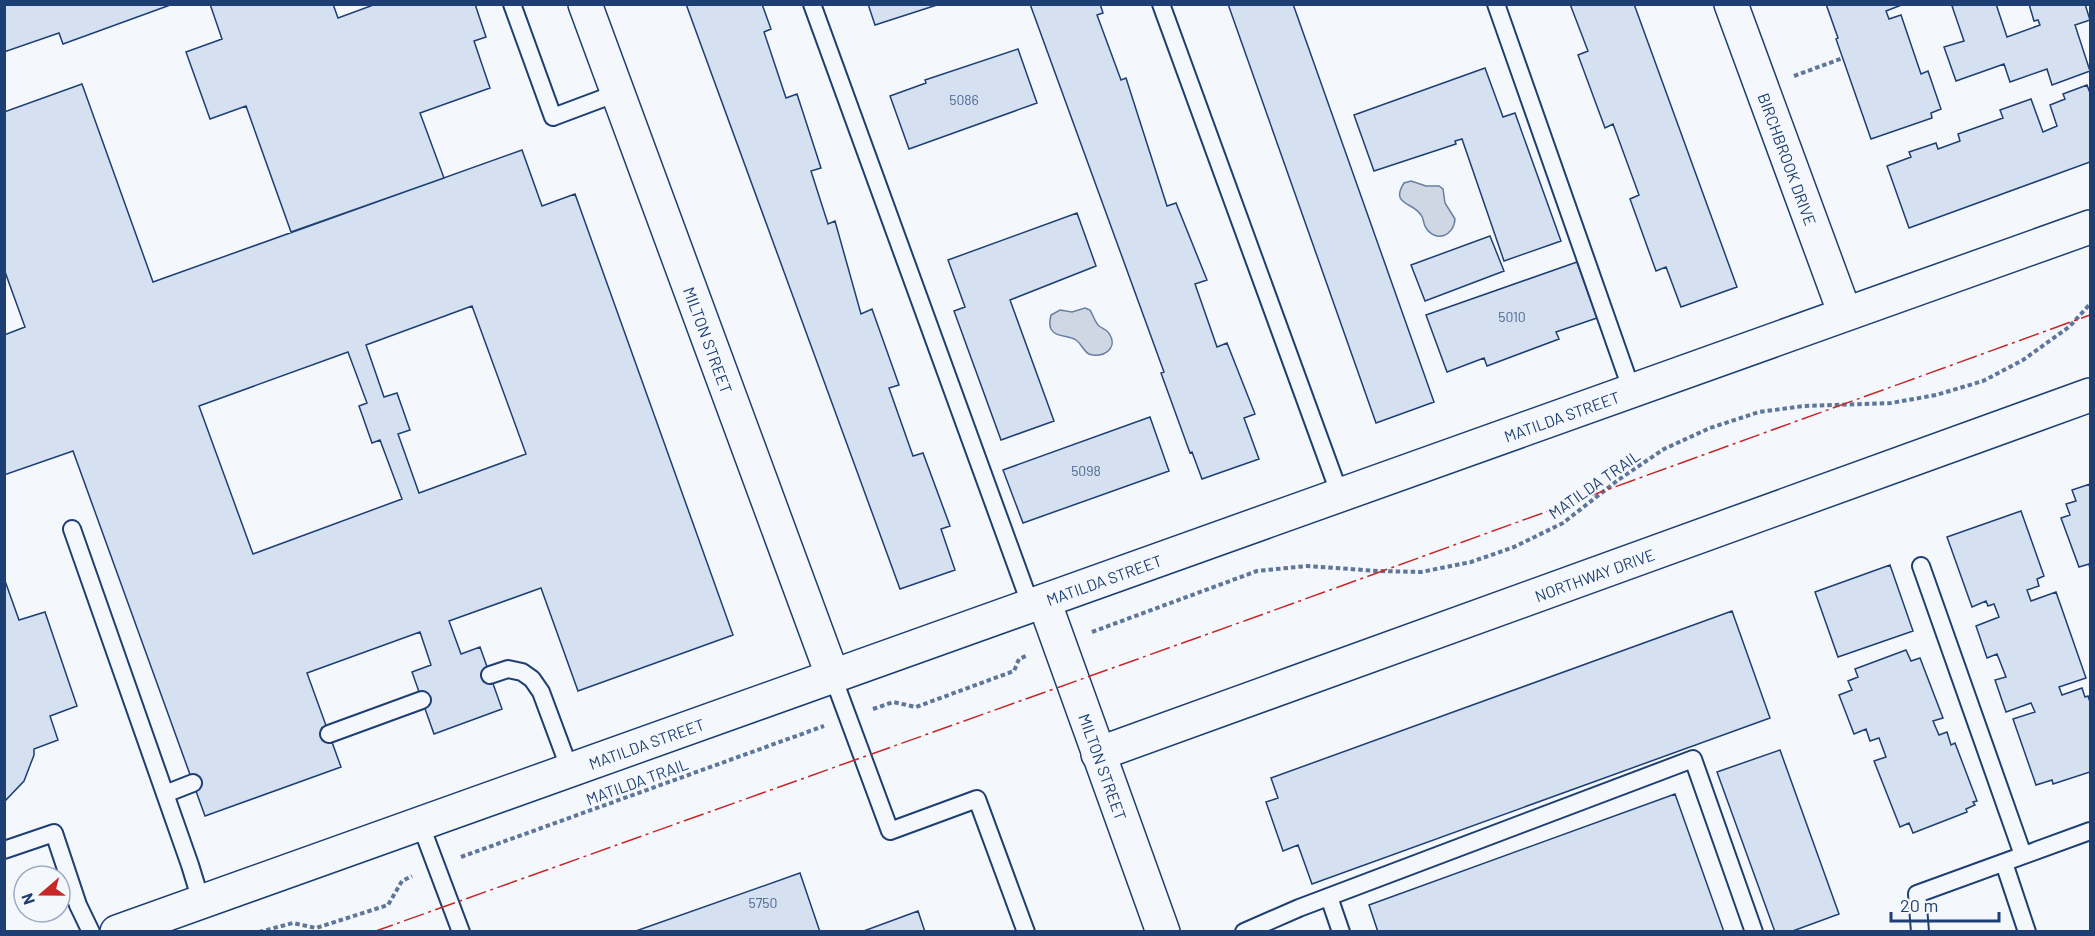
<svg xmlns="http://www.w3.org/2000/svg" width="2095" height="936" font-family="Barlow,sans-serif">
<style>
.water{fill:#cfd7e4;stroke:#687fa3;stroke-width:1.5}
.building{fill:#d5e0f0;stroke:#1d3f73;stroke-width:1.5;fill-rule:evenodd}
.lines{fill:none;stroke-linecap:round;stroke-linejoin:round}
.service-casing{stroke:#1d3f73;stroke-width:20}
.minor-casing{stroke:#1d3f73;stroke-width:36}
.tertiary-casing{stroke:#1d3f73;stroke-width:36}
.path{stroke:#5e769c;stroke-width:4;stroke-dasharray:4.5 3;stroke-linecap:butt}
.service{stroke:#f4f7fb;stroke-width:16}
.minor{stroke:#f4f7fb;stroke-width:33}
.tertiary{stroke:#f4f7fb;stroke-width:33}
.power{stroke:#c62828;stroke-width:1.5;stroke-dasharray:21 4.5 3 4.5;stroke-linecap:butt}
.labels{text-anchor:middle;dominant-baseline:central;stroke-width:4.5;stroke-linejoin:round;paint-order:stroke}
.number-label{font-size:14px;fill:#4b6792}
.street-label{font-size:16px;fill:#1d3f73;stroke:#f4f7fb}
</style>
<rect width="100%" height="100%" fill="#f4f7fb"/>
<!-- water -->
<path class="water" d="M1411,181L1426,186H1439L1443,189L1445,203L1455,219C1454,236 1436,243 1426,228C1423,224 1424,218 1421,215C1413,202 1390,205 1404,183Z
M1085,308L1090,310C1093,315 1095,322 1099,326C1103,329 1108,330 1110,335C1118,349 1102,359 1089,354C1083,351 1082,344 1076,340C1069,335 1056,338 1051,329C1049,325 1050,319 1051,315L1060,310L1072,312Z"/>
<!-- building -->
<path class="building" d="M4,4H173L63,44L59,33L4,52Z
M210,4H333L338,18L376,4H475L486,37L474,41L490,88L420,113L444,178L291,232L246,106L210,119L186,52L222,39Z
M686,4H762L771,29L764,32L786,98L797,94L821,168L811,171L828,224L835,221L861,314L872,309L899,385L889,388L913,456L923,453L950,526L941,529L955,570L900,589Z
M868,4H940L875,25Z
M1030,4H1100L1103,13L1097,15L1121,80L1126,78L1167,206L1176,203L1207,280L1195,284L1217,347L1227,343L1255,414L1244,418L1259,459L1202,479L1192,452L1190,453L1161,373L1164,372Z
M1228,4H1293L1434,402L1376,423Z
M1570,4H1634L1737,287L1681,307L1666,267L1656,271L1630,199L1639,195L1613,124L1605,128L1578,55L1588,51Z
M1826,4H1904L1886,11L1889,19L1901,15L1921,74L1928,71L1941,109L1931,113L1932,118L1871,139L1836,39L1838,38Z
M1957,4H1996L2007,37L2040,25L2038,20L2034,21L2029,4H2085L2090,20L2075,25L2090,71L2052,85L2047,69L2010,82L2004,64L1956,81L1944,47L1964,41L1952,6Z
M1018,49L1037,103L909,149L890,96L926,83L925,80Z
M1485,68L1503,117L1515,113L1561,241L1504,261L1462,139L1455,141L1456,144L1374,171L1354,115Z
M82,84L153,282L522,150L542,206L575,194L733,635L578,691L541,588L449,621L461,654L480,647L502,709L434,734L412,672L431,665L420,632L307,673L341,767L205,816L73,451L4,475V335L25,327L4,269V112ZM472,306L526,454L419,493L398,434L410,430L397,393L384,397L366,345ZM348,352L367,403L359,406L372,443L380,440L402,499L253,554L199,406Z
M2087,85L2090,93V162L1909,228L1887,166L1911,157L1909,152L1936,143L1938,149L1960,141L1958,134L2003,118L2000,110L2031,99L2043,132L2057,126L2050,105L2065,99L2063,94Z
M1077,213L1096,266L1010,300L1054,421L1001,440L954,311L965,307L948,260Z
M1490,236L1504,271L1425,301L1411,265Z
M1577,262L1597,318L1556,332L1559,339L1487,366L1484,358L1447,372L1426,315Z
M1150,417L1169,471L1023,523L1003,470Z
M2090,484V569L2089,564L2079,567L2061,518L2070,515L2066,504L2076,501L2072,490Z
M2021,511L2044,576L2037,579L2039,586L2027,590L2031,601L2056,592L2086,678L2059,687L2062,695L2082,688L2085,697L2088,696L2090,702V772L2053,784L2052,780L2036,785L2013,719L2035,712L2031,703L2006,712L1995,680L2006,677L1997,654L1987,658L1976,626L1999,617L1994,604L1988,606L1986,601L1972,607L1947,537Z
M1890,565L1913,631L1838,657L1815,592Z
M4,578L19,620L45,612L77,706L50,716L58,740L34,749V755L24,781L4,802Z
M1732,611L1770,718L1312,884L1298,845L1283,851L1266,802L1278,798L1271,778Z
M1906,650L1911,661L1920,658L1943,718L1933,721L1939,735L1947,732L1951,745L1955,743L1977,801L1973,802L1975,805L1966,809L1967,812L1913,833L1909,823L1900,827L1874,761L1886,757L1879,738L1870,741L1866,729L1854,734L1839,695L1852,690L1848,681L1858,677L1855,669Z
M1780,750L1839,914L1790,932H1775L1717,772Z
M1675,794L1724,932H1378L1369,905Z
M800,873L820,932H633Z
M918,911L925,932H861Z"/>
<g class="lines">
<defs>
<path id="service" d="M512,4L553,117L617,93
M812,4L1031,606
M1161,4L1340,495
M1496,4L1632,391
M72,529L190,865L201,901
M1921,566L2023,855
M490,675L508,669L522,672L532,679L541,692L570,770
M833,677L890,831L977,799L1026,932
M329,734L422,700
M165,794L193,783
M420,823L461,932
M4,850L54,833L78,905L91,932
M2004,863L2027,932
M1329,897L1341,932
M1244,932L1299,908L1693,759L1754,932
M1920,932L1917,894L2090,831"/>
<g id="minor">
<path id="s1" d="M585,4L833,677"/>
<path id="s2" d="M1731,4L1845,314"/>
<path id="s3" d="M1098,754L2090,395"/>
</g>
<g id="tertiary">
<path id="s4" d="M1044,601L1163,932"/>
<path id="s5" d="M117,932L2090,227"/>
</g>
</defs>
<!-- service casing -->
<use href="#service" class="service-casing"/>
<!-- minor casing -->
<use href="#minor" class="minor-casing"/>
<!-- tertiary casing -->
<use href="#tertiary" class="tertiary-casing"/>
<!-- path -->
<path class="path" d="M1794,76L1843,58
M1092,632L1257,571L1307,566L1378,571L1421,572L1471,562L1514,547L1563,523L1618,480L1664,449L1710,428L1759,412L1804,406L1891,403L1936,395L1983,381L2023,360L2069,327L2090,304
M873,709L893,702L916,707L1014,671L1019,659L1028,655
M461,857L824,726
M259,932L293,923L316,928L388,905L402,881L412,876"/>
<!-- service -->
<use href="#service" class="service"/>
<!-- minor -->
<use href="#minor" class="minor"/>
<!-- tertiary -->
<use href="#tertiary" class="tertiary"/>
<!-- power -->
<path class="power" d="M373,932L1247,620L2090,315"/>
</g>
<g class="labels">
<!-- number labels -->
<g class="number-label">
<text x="964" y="99">5086</text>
<text x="1512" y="316">5010</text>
<text x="1086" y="470">5098</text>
<text x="763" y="902">5750</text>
</g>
<!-- street labels -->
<g class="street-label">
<text stroke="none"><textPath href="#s2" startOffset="165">BIRCHBROOK DRIVE</textPath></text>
<text stroke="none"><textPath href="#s1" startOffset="358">MILTON STREET</textPath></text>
<text stroke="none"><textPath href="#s5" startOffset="1534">MATILDA STREET</textPath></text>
<text transform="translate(1594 484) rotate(-35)">MATILDA TRAIL</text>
<text stroke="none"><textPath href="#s3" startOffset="528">NORTHWAY DRIVE</textPath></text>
<text stroke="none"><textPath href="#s5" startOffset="1048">MATILDA STREET</textPath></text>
<text stroke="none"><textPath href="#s5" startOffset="562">MATILDA STREET</textPath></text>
<text stroke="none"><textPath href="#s4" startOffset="176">MILTON STREET</textPath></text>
<text transform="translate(637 781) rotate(-20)">MATILDA TRAIL</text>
</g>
</g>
<!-- border -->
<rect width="2095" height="936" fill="none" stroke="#1d3f73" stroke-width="12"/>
<!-- north arrow -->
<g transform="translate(42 894) rotate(250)"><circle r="28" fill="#f4f7fb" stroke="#9eadc5" stroke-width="1.5"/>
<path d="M0-4.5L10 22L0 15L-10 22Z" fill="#c62828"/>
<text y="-9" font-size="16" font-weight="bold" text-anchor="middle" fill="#1d3f73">N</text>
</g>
<!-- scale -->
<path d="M1891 912v9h108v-9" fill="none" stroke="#1d3f73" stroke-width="3"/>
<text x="1900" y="912" font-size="18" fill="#1d3f73" stroke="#f4f7fb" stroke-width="4.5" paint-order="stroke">20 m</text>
</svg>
